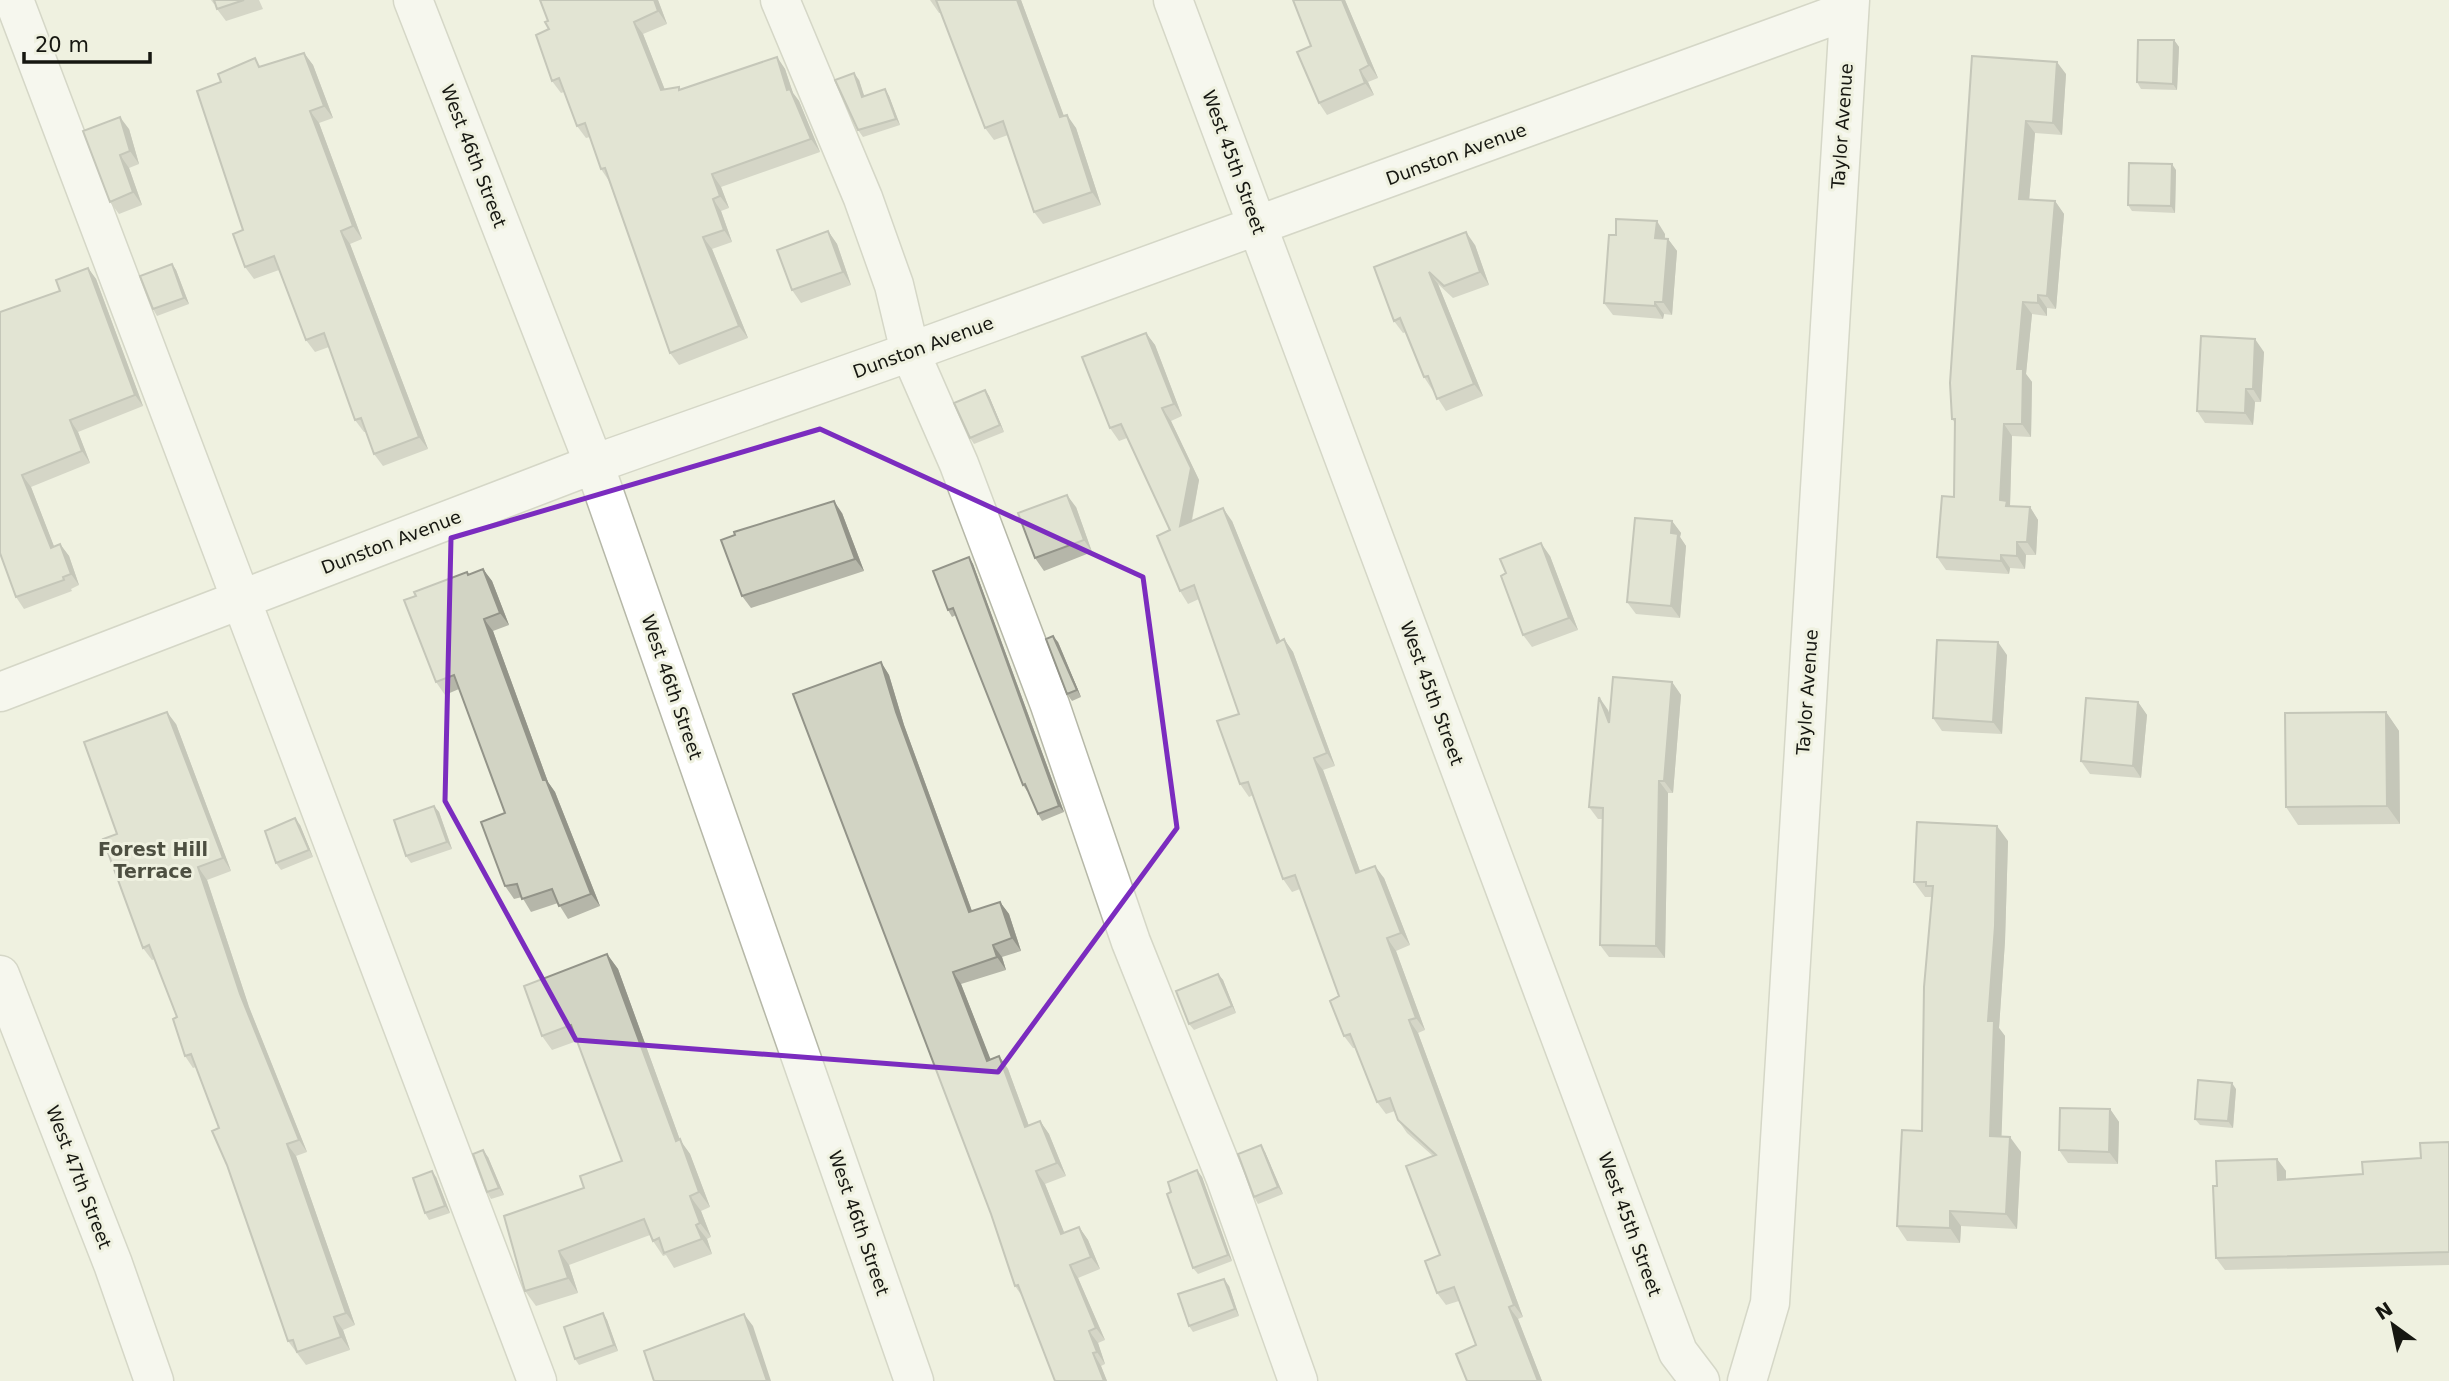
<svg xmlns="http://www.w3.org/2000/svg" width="2449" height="1381" font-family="'DejaVu Sans',sans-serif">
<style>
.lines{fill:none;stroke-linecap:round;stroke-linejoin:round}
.minor-casing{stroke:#b6b8a8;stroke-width:41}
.minor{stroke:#fff;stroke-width:38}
.wall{fill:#b5b6a9}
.shaded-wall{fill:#939489}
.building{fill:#d2d4c4;stroke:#939489;stroke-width:2}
.marked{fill:none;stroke:#7b2cbf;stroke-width:5;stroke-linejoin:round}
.labels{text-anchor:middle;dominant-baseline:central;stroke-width:6;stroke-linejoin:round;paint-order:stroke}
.street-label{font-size:18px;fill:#161711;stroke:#eff1e0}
.neighbourhood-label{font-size:19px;font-weight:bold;fill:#4d4f41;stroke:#eff1e0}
</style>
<rect width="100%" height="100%" fill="#eff1e0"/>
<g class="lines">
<defs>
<path id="minor" d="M14,0L537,1381
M413,0L594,464L914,1381
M780,0L863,198L894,285L910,352L959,464L1050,705L1131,942L1226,1179L1298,1381
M1173,0L1678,1352L1700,1381
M0,692L594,464L910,352L1849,10
M0,975L113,1264L154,1381
M1747,1381L1770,1303L1850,0"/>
</defs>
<!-- minor casing -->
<use href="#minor" class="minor-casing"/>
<!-- minor -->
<use href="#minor" class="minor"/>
</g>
<!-- wall -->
<path class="wall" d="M211,0H259L263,9L226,21L217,9L216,4H214Z
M540,0H658L667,24L643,34L665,90L679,87L680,90L777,57L785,69L793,93L799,101L820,152L721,187L729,208L721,211L732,242L712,249L748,338L679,365L670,353L609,181L601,169L590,137L586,138L577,126L564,92L561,93L552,81L548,21Z
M930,0H1021L1064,116L1076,128L1101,205L1043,224L1034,212L1008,135L994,140L985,128L941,13H939Z
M1293,0H1345L1378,78L1368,82L1374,95L1327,115L1319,103L1311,46Z
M2174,40L2179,47L2177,90L2141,89L2137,82Z
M304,53L313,65L333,118L319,123L362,239L350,244L428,449L383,466L374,454L366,432H364L355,420L329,347L315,352L306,340L279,270L254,279L245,267L243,230L261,66Z
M1972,56L2066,74L2062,135L2035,133L2029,200L2055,201L2064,214L2056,309L2047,308V316L2032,314L2026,374L2032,382L2031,437L2012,436L2010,505V506L2030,507L2038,520L2036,555H2026L2025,569L2010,568L2009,574L1946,570L1937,557L1954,497L1955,423L1952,419Z
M859,80L864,97L885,89L889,96L900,125L863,137L858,130Z
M129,129L139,164L129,168L142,205L119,214L110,202L83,131Z
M2176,170L2175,213L2132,211L2128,205Z
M828,231L837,244L851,285L801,303L792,290Z
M1665,234V239H1668L1677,251L1672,315L1664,314L1663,319L1613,315L1604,303L1616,235Z
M1475,245L1489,285L1453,298L1438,284L1483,396L1446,411L1424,377L1406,332L1403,333L1394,321L1374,267Z
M172,264L176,270L189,304L157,316L153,309Z
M88,268L96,279L143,406L78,432L90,463L31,487L54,547L60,544L69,556L79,585L71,589L72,591L24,609L16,597L0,553L60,291Z
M1146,333L1155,345L1182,416L1171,421L1199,480L1192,521H1232L1280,641L1284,639L1293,652L1335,766L1323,770L1360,871L1384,878L1410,945L1396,951L1425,1030L1418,1033L1523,1317L1518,1319L1542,1381H1467L1476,1345L1459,1301L1446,1305L1437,1293L1440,1255L1433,1156L1407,1133L1398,1120L1395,1111L1386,1114L1377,1102L1356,1048H1353L1344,1036L1339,996L1300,889L1292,892L1283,879L1253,795L1249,797L1240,784L1239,714L1199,599L1188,604L1180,591L1170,530L1127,438L1119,441L1110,428Z
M2264,352L2261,402H2255L2253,425L2205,423L2197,411Z
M985,390L989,396L1004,432L974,444L970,438Z
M1076,507L1092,552L1044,571L1035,558Z
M842,513L864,571L751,608L742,596Z
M1672,521L1681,533L1680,537L1686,546L1680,618L1636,614L1627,602Z
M1550,556L1578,630L1532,647L1523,635Z
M969,557L973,564L1064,812L1042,821L1038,814L1028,791H1027L1023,785L956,615L952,617L948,610Z
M483,569L492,581L509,625L493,631L499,648L548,782L555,792L600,906L568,919L558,903L531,912L522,897L514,899L505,886V813L459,689L445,695L436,682L469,575Z
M1058,642L1081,697L1072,701L1067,694Z
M2007,655L2002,734L1942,731L1933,718Z
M881,662L889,675L904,725L972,911L1000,902L1009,914L1021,951L1002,957L1006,970L961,984L990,1059L999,1056L1008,1069L1029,1126L1040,1121L1049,1134L1066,1176L1045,1184L1064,1233L1079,1227L1088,1240L1100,1269L1078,1278L1105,1340L1098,1343L1105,1364L1101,1366L1107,1381H1055L1022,1296L1015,1286Z
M1672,682L1681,695L1673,793H1668L1665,958L1609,957L1600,945L1602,819H1598L1589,807L1608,710L1609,715Z
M2138,702L2147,715L2141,778L2090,774L2081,761Z
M2386,712L2399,731L2400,824L2298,825L2286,807Z
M176,724L231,871L207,880L249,1007L307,1152L296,1156L355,1325L343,1330L350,1350L306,1365L288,1341L219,1128L196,1067L193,1068L185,1056L177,1017L155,959L152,960L143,948L117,834Z
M434,806L439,812L452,849L411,863L406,856Z
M300,825L313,857L281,870L276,863Z
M2008,841L2005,941L1999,1028L2005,1036L2001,1137L2021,1152L2017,1229L1961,1226L1960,1243L1907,1241L1897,1226L1922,1131L1932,897H1925L1914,882Z
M607,954L618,969L680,1140L690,1154L710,1207L701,1211L711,1237L707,1239L712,1254L674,1268L666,1255L663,1256L653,1241L650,1235L569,1265L578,1293L536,1306L525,1291L584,1188L622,1161L577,1041L552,1050L542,1036Z
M1218,974L1223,980L1236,1013L1194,1030L1189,1024Z
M2236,1089L2233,1128L2200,1125L2195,1119Z
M2110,1109L2119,1122L2118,1164L2068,1163L2059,1150Z
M2449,1142V1265L2225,1270L2216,1258L2217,1186L2277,1159L2286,1171V1179L2363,1174L2421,1158Z
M1265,1152L1283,1194L1258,1204L1254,1197Z
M488,1157L504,1195L491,1199L487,1192Z
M1197,1170L1202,1177L1232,1261L1198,1274L1193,1268L1171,1192Z
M436,1177L450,1213L429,1220L425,1213Z
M1229,1286L1239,1316L1193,1332L1189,1326Z
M603,1313L607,1320L618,1351L579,1365L575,1359Z"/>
<!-- shaded-wall -->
<path class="shaded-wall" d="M654,0H658L667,24L658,11Z
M1017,0H1021L1069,130L1060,117Z
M1342,0H1345L1378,78L1369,65Z
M634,22L643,34L670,103L661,90Z
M2174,40L2179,47L2177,90L2173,84Z
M304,53L313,65L333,118L324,106Z
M777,57L785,69L793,93L799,101L820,152L811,139L787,90Z
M2057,62L2066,74L2062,135L2053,123Z
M1360,70L1368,82L1374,95L1365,83Z
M854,73L859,80L867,104L862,97Z
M885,89L889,96L900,125L896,119Z
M310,111L319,123L362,239L353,226Z
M1067,115L1076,128L1101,205L1092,192Z
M120,117L129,129L139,164L130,151Z
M2026,121L2035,133L2028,212L2019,199Z
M120,155L129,168L142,205L133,192Z
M2172,164L2176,170L2175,213L2171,206Z
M712,174L721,187L729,208L720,196Z
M713,199L721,211L732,242L724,230Z
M2055,201L2064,214L2056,309L2047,296Z
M1657,221L1665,234L1664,250L1655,238Z
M341,231L350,244L428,449L419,437Z
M828,231L837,244L851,285L843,272Z
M1466,232L1475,245L1489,285L1480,272Z
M703,237L712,249L748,338L739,326Z
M1668,239L1677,251L1672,315L1663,302Z
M172,264L176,270L189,304L184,298Z
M88,268L96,279L143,406L135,395Z
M1429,272L1438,284L1483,396L1474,384Z
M2038,295L2047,308V316L2038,303Z
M1655,302L1664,314L1663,319L1655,306Z
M2023,302L2032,314L2026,374L2032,382L2031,437L2022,424L2017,369Z
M1146,333L1155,345L1182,416L1174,404Z
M2255,339L2264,352L2261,402L2253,389Z
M2246,389L2255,402L2253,425L2245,413Z
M985,390L989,396L1004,432L1000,425Z
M1162,408L1171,421L1199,480L1188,539L1180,526Z
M70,420L78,432L90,463L82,451Z
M2004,424L2012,436L2010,505L2016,514L2000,500Z
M22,475L31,487L59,559L51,548Z
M1067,495L1076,507L1092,552L1084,540Z
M834,501L842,513L864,571L855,559Z
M2030,507L2038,520L2036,555L2027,542Z
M1223,508L1232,521L1286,655L1277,643Z
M1672,521L1681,533L1680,537L1686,546L1680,618L1671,606V533Z
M2017,542L2026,555L2025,569L2017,556Z
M1541,543L1550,556L1578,630L1569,618Z
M60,544L69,556L79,585L71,574Z
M2001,555L2010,568L2009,574L2001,561Z
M969,557L973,564L1064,812L1059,806Z
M483,569L492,581L509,625L500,613Z
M484,619L493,631L548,782L555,792L600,906L591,894L543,780Z
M1053,636L1058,642L1081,697L1077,690Z
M1284,639L1293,652L1335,766L1327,753Z
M1998,642L2007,655L2002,734L1993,722Z
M881,662L889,675L904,725L977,925L969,912L896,712Z
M1672,682L1681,695L1673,793L1664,781Z
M1599,697L1608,710L1617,736L1609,723Z
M2138,702L2147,715L2141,778L2133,766Z
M167,712L176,724L231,871L223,858Z
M2386,712L2399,731L2400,824L2387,806Z
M1314,758L1323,770L1365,885L1356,873Z
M1659,781L1668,793L1665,958L1656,946Z
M434,806L439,812L452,849L447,842Z
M295,818L300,825L313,857L309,850Z
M1997,826L2008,841L2005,941L1999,1028L2005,1036L2001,1151L1990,1136L1988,1021Z
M1375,866L1384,878L1410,945L1401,933Z
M198,867L207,880L249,1007L307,1152L299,1140L240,994Z
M1000,902L1009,914L1021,951L1012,938Z
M1387,938L1396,951L1425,1030L1416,1018Z
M993,945L1002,957L1006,970L997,957Z
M607,954L618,969L680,1140L690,1154L710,1207L699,1192L676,1141Z
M953,972L961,984L996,1073L987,1061Z
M1218,974L1223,980L1236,1013L1232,1006Z
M1409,1020L1418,1033L1523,1317L1514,1305Z
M999,1056L1008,1069L1034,1140L1025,1127Z
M2232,1083L2236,1089L2233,1128L2228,1121Z
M2110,1109L2119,1122L2118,1164L2109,1152Z
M1040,1121L1049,1134L1066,1176L1057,1163Z
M2010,1137L2021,1152L2017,1229L2006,1214Z
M287,1144L296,1156L355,1325L346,1313Z
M1261,1145L1265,1152L1283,1194L1278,1187Z
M483,1150L488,1157L504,1195L499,1188Z
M2277,1159L2286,1171V1192L2278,1180Z
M1197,1170L1202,1177L1232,1261L1228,1255Z
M432,1171L436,1177L450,1213L445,1206Z
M1036,1171L1045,1184L1070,1247L1061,1234Z
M690,1196L701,1211L711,1237L700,1223Z
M1950,1211L1961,1226L1960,1243L1950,1228Z
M696,1225L707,1239L712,1254L702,1239Z
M1079,1227L1088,1240L1100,1269L1091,1257Z
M559,1251L569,1265L578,1293L568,1278Z
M1070,1265L1078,1278L1105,1340L1096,1328Z
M1224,1279L1229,1286L1239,1316L1235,1309Z
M1509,1307L1518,1319L1542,1381H1538Z
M603,1313L607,1320L618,1351L614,1345Z
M744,1314L753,1326L771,1381H767Z
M334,1317L343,1330L350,1350L341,1337Z
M1089,1331L1098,1343L1105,1364L1097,1352Z
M1093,1353L1101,1366L1107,1381H1104Z"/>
<!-- building -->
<path class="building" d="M214,0H244L217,9Z
M540,0H654L658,11L634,22L661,90L679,87V90L777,57L787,90L790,89L811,139L712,174L720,196L713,199L724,230L703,237L739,326L670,353L605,168L601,169L585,123L577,126L559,78L552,81L536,35L549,29L545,22L548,21Z
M936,0H1017L1060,117L1067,115L1092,192L1034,212L1003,121L985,128Z
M1293,0H1342L1369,65L1360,70L1365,83L1319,103L1297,52L1311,46Z
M2138,40H2174L2173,84L2137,82Z
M304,53L324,106L310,111L353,226L341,231L419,437L374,454L361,418L355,420L324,333L306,340L274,256L245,267L233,234L243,230L197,91L221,82L218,74L255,58L259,67Z
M1972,56L2057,62L2053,123L2026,121L2019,199L2055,201L2047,296L2038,295V303L2023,302L2017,369H2023L2022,424H2004L2000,500L2007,501L2006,506L2030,507L2027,542H2017V556L2001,555V561L1937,557L1942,496L1954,497L1955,419H1952L1950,383Z
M854,73L862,97L885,89L896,119L858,130L835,80Z
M120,117L130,151L120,155L133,192L110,202L83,131Z
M2129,163L2172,164L2171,206L2128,205Z
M1616,219L1657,221L1655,238L1668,239L1663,302H1655V306L1604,303L1609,235H1616Z
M828,231L843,272L792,290L777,250Z
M1466,232L1480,272L1444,286L1429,272L1474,384L1437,399L1428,376L1424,377L1400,318L1394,321L1374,267Z
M172,264L184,298L153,309L140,276Z
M88,268L135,395L70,420L82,451L22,475L51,548L60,544L71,574L63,577L64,580L16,597L0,553V312L60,291L56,280Z
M1146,333L1174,404L1162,408L1191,468L1180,526L1223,508L1277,643L1284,639L1327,753L1314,758L1356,873L1375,866L1401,933L1387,938L1416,1018L1409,1020L1514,1305L1509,1307L1538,1381H1467L1456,1354L1476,1345L1454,1287L1437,1293L1425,1261L1440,1255L1406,1166L1436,1155L1398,1120L1390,1098L1377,1102L1350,1034L1344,1036L1330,1001L1339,996L1295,875L1283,879L1248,782L1240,784L1217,721L1239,714L1194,585L1180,591L1157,536L1170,530L1121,424L1110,428L1082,357Z
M2201,336L2255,339L2253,389H2246L2245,413L2197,411Z
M985,390L1000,425L970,438L954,403Z
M1067,495L1084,540L1035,558L1018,513Z
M834,501L855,559L742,596L721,540L735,535L734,532Z
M1635,518L1672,521L1671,533L1678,534L1671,606L1627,602Z
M1541,543L1569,618L1523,635L1501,576L1506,573L1500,559Z
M969,557L1059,806L1038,814L1025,784L1023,785L953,608L948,610L933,571Z
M483,569L500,613L484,619L490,636L543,780H546L591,894L559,906L552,889L522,899L517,884L505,886L481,822L505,813L454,675L436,682L404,600L416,596L414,592L467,572L468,575Z
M1053,636L1077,690L1067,694L1046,639Z
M1937,640L1998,642L1993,722L1933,718Z
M881,662L896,712L969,912L1000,902L1012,938L993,945L997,957L953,972L987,1061L999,1056L1025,1127L1040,1121L1057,1163L1036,1171L1061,1234L1079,1227L1091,1257L1070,1265L1096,1328L1089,1331L1097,1352L1093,1353L1104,1381H1055L1018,1285L1015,1286L991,1214L793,694Z
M1613,677L1672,682L1664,781H1659L1656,946L1600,945L1603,808L1589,807L1599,697L1609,723Z
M2086,698L2138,702L2133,766L2081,761Z
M167,712L223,858L198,867L240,994L299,1140L287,1144L346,1313L334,1317L341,1337L297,1352L293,1340L288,1341L227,1165L212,1131L219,1128L191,1054L185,1056L173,1019L177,1017L149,945L143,948L103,839L117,834L84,742Z
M2386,712L2387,806L2286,807L2285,713Z
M434,806L447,842L406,856L394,820Z
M295,818L309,850L276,863L265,831Z
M1917,822L1997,826L1995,926L1988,1021H1994L1990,1136L2010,1137L2006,1214L1950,1211V1228L1897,1226L1902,1130L1922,1131L1924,987L1933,886H1926V882H1914Z
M607,954L676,1141L680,1139L699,1192L690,1196L700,1223L696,1225L702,1239L664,1253L659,1238L653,1241L644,1219L559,1251L568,1278L525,1291L504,1216L584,1188L580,1176L622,1161L571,1025L542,1036L524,986Z
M1218,974L1232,1006L1189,1024L1176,991Z
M2198,1080L2232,1083L2228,1121L2195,1119Z
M2060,1108L2110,1109L2109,1152L2059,1150Z
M2449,1142V1252L2216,1258L2213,1186H2217L2216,1161L2277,1159L2278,1180L2363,1174L2362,1162L2421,1158L2420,1143Z
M1261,1145L1278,1187L1254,1197L1238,1154Z
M483,1150L499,1188L487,1192L473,1154Z
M1197,1170L1228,1255L1193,1268L1167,1194L1171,1192L1168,1182Z
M432,1171L445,1206L425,1213L413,1178Z
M1224,1279L1235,1309L1189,1326L1178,1294Z
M603,1313L614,1345L575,1359L564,1327Z
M744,1314L767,1381H654L644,1351Z"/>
<!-- marked area -->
<path d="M0 0H2449V1381H0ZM820,429L1143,577L1177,828L998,1072L576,1040L445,801L451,538Z" fill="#eff1e0" fill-opacity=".55" fill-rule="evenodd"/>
<path class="marked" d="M820,429L1143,577L1177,828L998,1072L576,1040L445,801L451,538Z"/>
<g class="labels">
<!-- street labels -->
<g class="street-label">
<text transform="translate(1842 126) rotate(-86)">Taylor Avenue</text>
<text transform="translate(1456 154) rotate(-20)">Dunston Avenue</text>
<text transform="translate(474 156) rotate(69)">West 46th Street</text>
<text transform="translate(1234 162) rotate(70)">West 45th Street</text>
<text transform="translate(923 347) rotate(-20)">Dunston Avenue</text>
<text transform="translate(391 542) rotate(-21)">Dunston Avenue</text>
<text transform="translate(672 687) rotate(71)">West 46th Street</text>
<text transform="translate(1807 692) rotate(-86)">Taylor Avenue</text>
<text transform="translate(1432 693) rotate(70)">West 45th Street</text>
<text transform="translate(79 1177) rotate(69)">West 47th Street</text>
<text transform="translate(859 1223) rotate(71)">West 46th Street</text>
<text transform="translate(1630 1224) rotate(70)">West 45th Street</text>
</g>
<!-- neighbourhood labels -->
<g class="neighbourhood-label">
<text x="153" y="849">Forest Hill<tspan x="153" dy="22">Terrace</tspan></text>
</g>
</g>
<!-- north arrow -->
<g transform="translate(2393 1325) rotate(327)" stroke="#eff1e0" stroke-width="5" paint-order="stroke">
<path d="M0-5L12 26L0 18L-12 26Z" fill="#161711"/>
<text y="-10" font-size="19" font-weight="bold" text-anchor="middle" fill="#161711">N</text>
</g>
<!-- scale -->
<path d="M24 52v10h126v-10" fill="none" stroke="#161711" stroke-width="3.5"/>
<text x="35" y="52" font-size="21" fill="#161711" stroke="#eff1e0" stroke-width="5" paint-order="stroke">20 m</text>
</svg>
